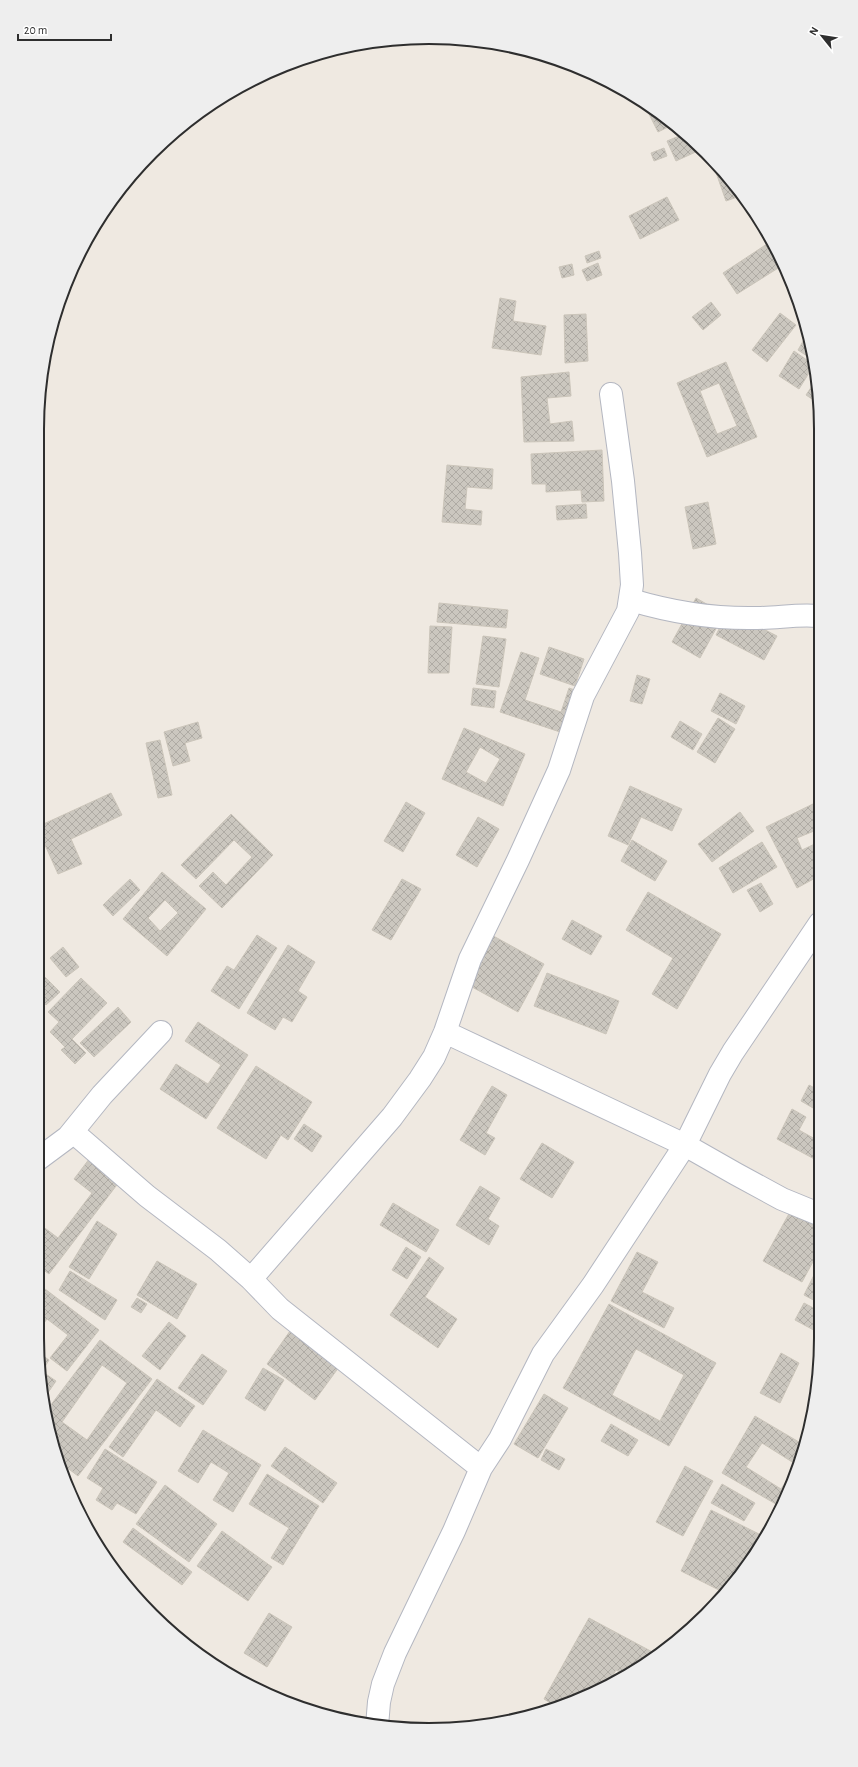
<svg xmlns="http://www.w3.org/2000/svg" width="858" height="1767" font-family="'Alegreya Sans',sans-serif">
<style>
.building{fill:url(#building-cross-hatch);stroke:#cbc5ba;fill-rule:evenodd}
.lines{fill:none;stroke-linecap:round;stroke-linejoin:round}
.minor-casing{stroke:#b4b7c1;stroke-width:24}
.minor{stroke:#fff;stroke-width:22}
.rim{fill:none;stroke:#2e2e2e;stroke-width:2}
</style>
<defs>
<pattern id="building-cross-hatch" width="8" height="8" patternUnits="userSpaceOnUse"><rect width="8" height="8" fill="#cbc7bf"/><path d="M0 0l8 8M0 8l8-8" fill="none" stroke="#afaba4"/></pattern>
</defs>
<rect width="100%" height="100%" fill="#efe9e1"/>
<!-- building -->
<path class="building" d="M644,104L667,118L674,124L658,132Z
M684,134L700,150L676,161L667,141Z
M664,148L667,156L654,161L651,153Z
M713,164L740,190L743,195L726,201Z
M667,197L679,220L640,239L629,216Z
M770,242L783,265L737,294L723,273Z
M599,251L601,258L587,263L585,256Z
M598,263L602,275L587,281L582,270Z
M572,264L574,275L562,278L559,267Z
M500,298L516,301L513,321L546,326L541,355L492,348Z
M711,302L721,315L703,330L692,317Z
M780,313L796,325L767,362L752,350Z
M586,314L588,361L565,363L564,315Z
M806,336L813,360L798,350Z
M794,351L814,365L799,389L779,376Z
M726,362L757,437L707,457L677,383ZM719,383L737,426L717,434L700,391Z
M569,372L571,396L547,398L550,424L572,421L574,441L524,442L521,377Z
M818,377V403L806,395Z
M602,450L604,501L582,502L581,490L546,492V484H532L531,454Z
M447,465L493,469L492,489L467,487L465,509L482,511L481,525L442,522Z
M708,502L716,544L693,549L685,507Z
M586,504L587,518L557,520L556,506Z
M696,598L724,614L700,658L672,642Z
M439,603L508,610L506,628L437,622Z
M728,611L777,636L764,660L716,635Z
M430,626L452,627L449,673H428Z
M483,636L506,639L499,687L476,684Z
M549,647L584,659L575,686L540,674Z
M521,652L539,658L525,700L561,712L569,688L586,694L572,736L500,712Z
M637,675L650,679L642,704L630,701Z
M473,688L496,691L494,708L471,705Z
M720,693L745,706L736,724L711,711Z
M718,718L735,729L715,763L697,752Z
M680,721L702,734L693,750L671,737Z
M198,722L202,738L185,743L190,761L173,766L164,732Z
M464,728L525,754L503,806L442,779ZM480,747L500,759L486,783L466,772Z
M160,740L172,795L158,798L146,743Z
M630,786L682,809L672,831L641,817L628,845L608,836Z
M111,793L122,815L71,839L82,864L58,874L37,827Z
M406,802L425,813L403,852L384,841Z
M817,802L819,806V876L797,888L766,827ZM814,831L819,842L802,850L797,838Z
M740,812L754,831L712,862L698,844Z
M231,814L273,855L222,908L199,886L213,872L226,885L252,857L234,840L196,879L181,865Z
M478,817L499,829L477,867L456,855Z
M632,840L667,861L655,881L621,861Z
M762,842L777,867L733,893L719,868Z
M162,872L206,909L167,956L123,919ZM165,900L178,913L160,931L148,918Z
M130,879L140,890L113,916L103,905Z
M402,879L421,889L391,940L372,930Z
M761,883L773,904L760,912L747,890Z
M648,892L721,934L677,1009L652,994L673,958L626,930Z
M572,920L602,936L591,955L562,939Z
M488,933L544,964L518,1012L461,981Z
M257,935L277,948L239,1009L211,991L227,966L234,970Z
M288,945L315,962L298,991L307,997L292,1022L283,1017L275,1030L247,1013Z
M63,947L79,967L66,977L50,958Z
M547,973L619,1001L606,1034L534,1006Z
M43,975L60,992L46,1005L37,996V980Z
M81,978L107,1003L72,1039L86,1053L75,1064L61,1050L65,1047L50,1032L59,1022L48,1012Z
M118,1007L131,1022L94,1057L80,1043Z
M198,1022L248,1055L206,1119L160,1089L176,1064L208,1084L221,1065L185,1041Z
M256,1066L312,1102L288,1140L281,1135L266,1159L217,1128Z
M809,1085L820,1091V1112L801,1101Z
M492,1086L507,1095L486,1133L495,1138L485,1155L460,1140Z
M792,1109L806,1117L799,1130L815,1139L820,1130V1162L777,1139Z
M304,1124L322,1136L312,1152L294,1139Z
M542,1143L574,1162L552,1198L520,1179Z
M99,1146L129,1169L49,1274L37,1265V1222L58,1238L92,1193L74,1179Z
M480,1186L500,1198L488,1219L499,1226L489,1245L456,1225Z
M393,1203L439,1230L426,1252L380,1225Z
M791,1210L821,1227V1247L802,1282L763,1261Z
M97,1221L117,1234L89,1279L69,1267Z
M406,1247L421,1257L407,1279L392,1270Z
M637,1252L658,1262L642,1292L674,1308L664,1328L611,1301Z
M429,1257L444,1268L425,1297L457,1319L438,1348L390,1315Z
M157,1261L197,1284L177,1319L137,1295Z
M821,1261V1304L804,1295Z
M70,1271L117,1300L105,1320L59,1290Z
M45,1289L99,1330L67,1371L50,1358L68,1335L47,1319L37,1332V1300Z
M137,1298L147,1304L141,1313L131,1307Z
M804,1303L821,1312V1334L795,1320Z
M609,1304L716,1363L669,1446L563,1388ZM636,1349L684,1375L660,1421L612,1395Z
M169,1322L186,1336L160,1370L142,1356Z
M290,1331L339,1367L315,1400L267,1364Z
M100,1340L152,1379L78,1476L57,1460L44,1414ZM102,1365L127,1383L87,1440L62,1422Z
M39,1353L49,1360L43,1370L40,1368Z
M781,1353L799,1363L780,1403L760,1393Z
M202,1354L227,1371L203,1405L178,1388Z
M263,1368L284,1380L265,1411L245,1398Z
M40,1370L56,1381L43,1400Z
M157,1379L195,1406L180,1427L156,1410L123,1457L109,1447Z
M544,1394L568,1408L538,1458L514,1444Z
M755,1416L804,1445L791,1488L781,1507L722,1473ZM762,1443L797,1465L781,1489L746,1467Z
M611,1424L638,1440L628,1456L601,1441Z
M203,1430L261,1465L233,1512L213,1500L229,1473L211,1462L198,1483L178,1471Z
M285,1447L337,1483L323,1503L271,1466Z
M105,1449L157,1482L136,1514L117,1503L112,1510L96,1500L103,1488L87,1478Z
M546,1449L565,1459L559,1470L541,1460Z
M685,1466L713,1481L683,1536L656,1522Z
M267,1474L319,1506L283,1565L271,1558L289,1528L249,1504Z
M722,1484L755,1503L744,1521L711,1503Z
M165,1485L217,1524L189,1562L136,1524Z
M711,1510L765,1537L755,1556L725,1593L681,1571Z
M133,1528L192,1572L182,1585L123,1542Z
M222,1531L272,1567L248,1601L197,1566Z
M269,1613L292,1627L267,1667L244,1653Z
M589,1618L658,1655L626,1675L616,1670L606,1687L557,1707L544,1699Z
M545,1704L552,1709L539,1713Z"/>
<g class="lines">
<defs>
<path id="minor" d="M631,600C671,612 715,619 757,618C778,618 798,614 818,616
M445,1032L685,1145L736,1174L782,1199L821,1215
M73,1132L147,1196L218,1250L251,1279L280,1309L481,1468
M37,1160L68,1137L102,1095L161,1032
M251,1279L392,1117L420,1079L434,1057L445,1032L470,959L518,860L559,770L583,696L628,611L632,585L630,553L623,481L611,394
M377,1726L379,1702L383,1684L395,1653L454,1531L481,1468L500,1439L543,1354L593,1285L685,1145L720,1074L733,1052L820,923"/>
</defs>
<!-- minor casing -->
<use href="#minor" class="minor-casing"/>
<!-- minor -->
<use href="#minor" class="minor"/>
</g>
<!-- crop -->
<path d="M0 0H858V1767H0ZM429 44H429A385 385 0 0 1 814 429V1338A385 385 0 0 1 429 1723H429A385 385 0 0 1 44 1338V429A385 385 0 0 1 429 44Z" fill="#eee" fill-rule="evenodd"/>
<path class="rim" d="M429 44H429A385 385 0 0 1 814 429V1338A385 385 0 0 1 429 1723H429A385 385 0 0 1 44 1338V429A385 385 0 0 1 429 44Z"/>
<!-- north arrow -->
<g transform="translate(822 36) rotate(300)" stroke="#ffffff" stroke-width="3" paint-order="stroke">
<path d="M0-3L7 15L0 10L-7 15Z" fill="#2e2e2e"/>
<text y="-6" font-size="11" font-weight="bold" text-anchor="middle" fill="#2e2e2e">N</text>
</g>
<!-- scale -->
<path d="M18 34v6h93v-6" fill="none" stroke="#2e2e2e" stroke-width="2"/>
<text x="24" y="34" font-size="12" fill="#2e2e2e" stroke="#ffffff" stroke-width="3" paint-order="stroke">20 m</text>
</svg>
